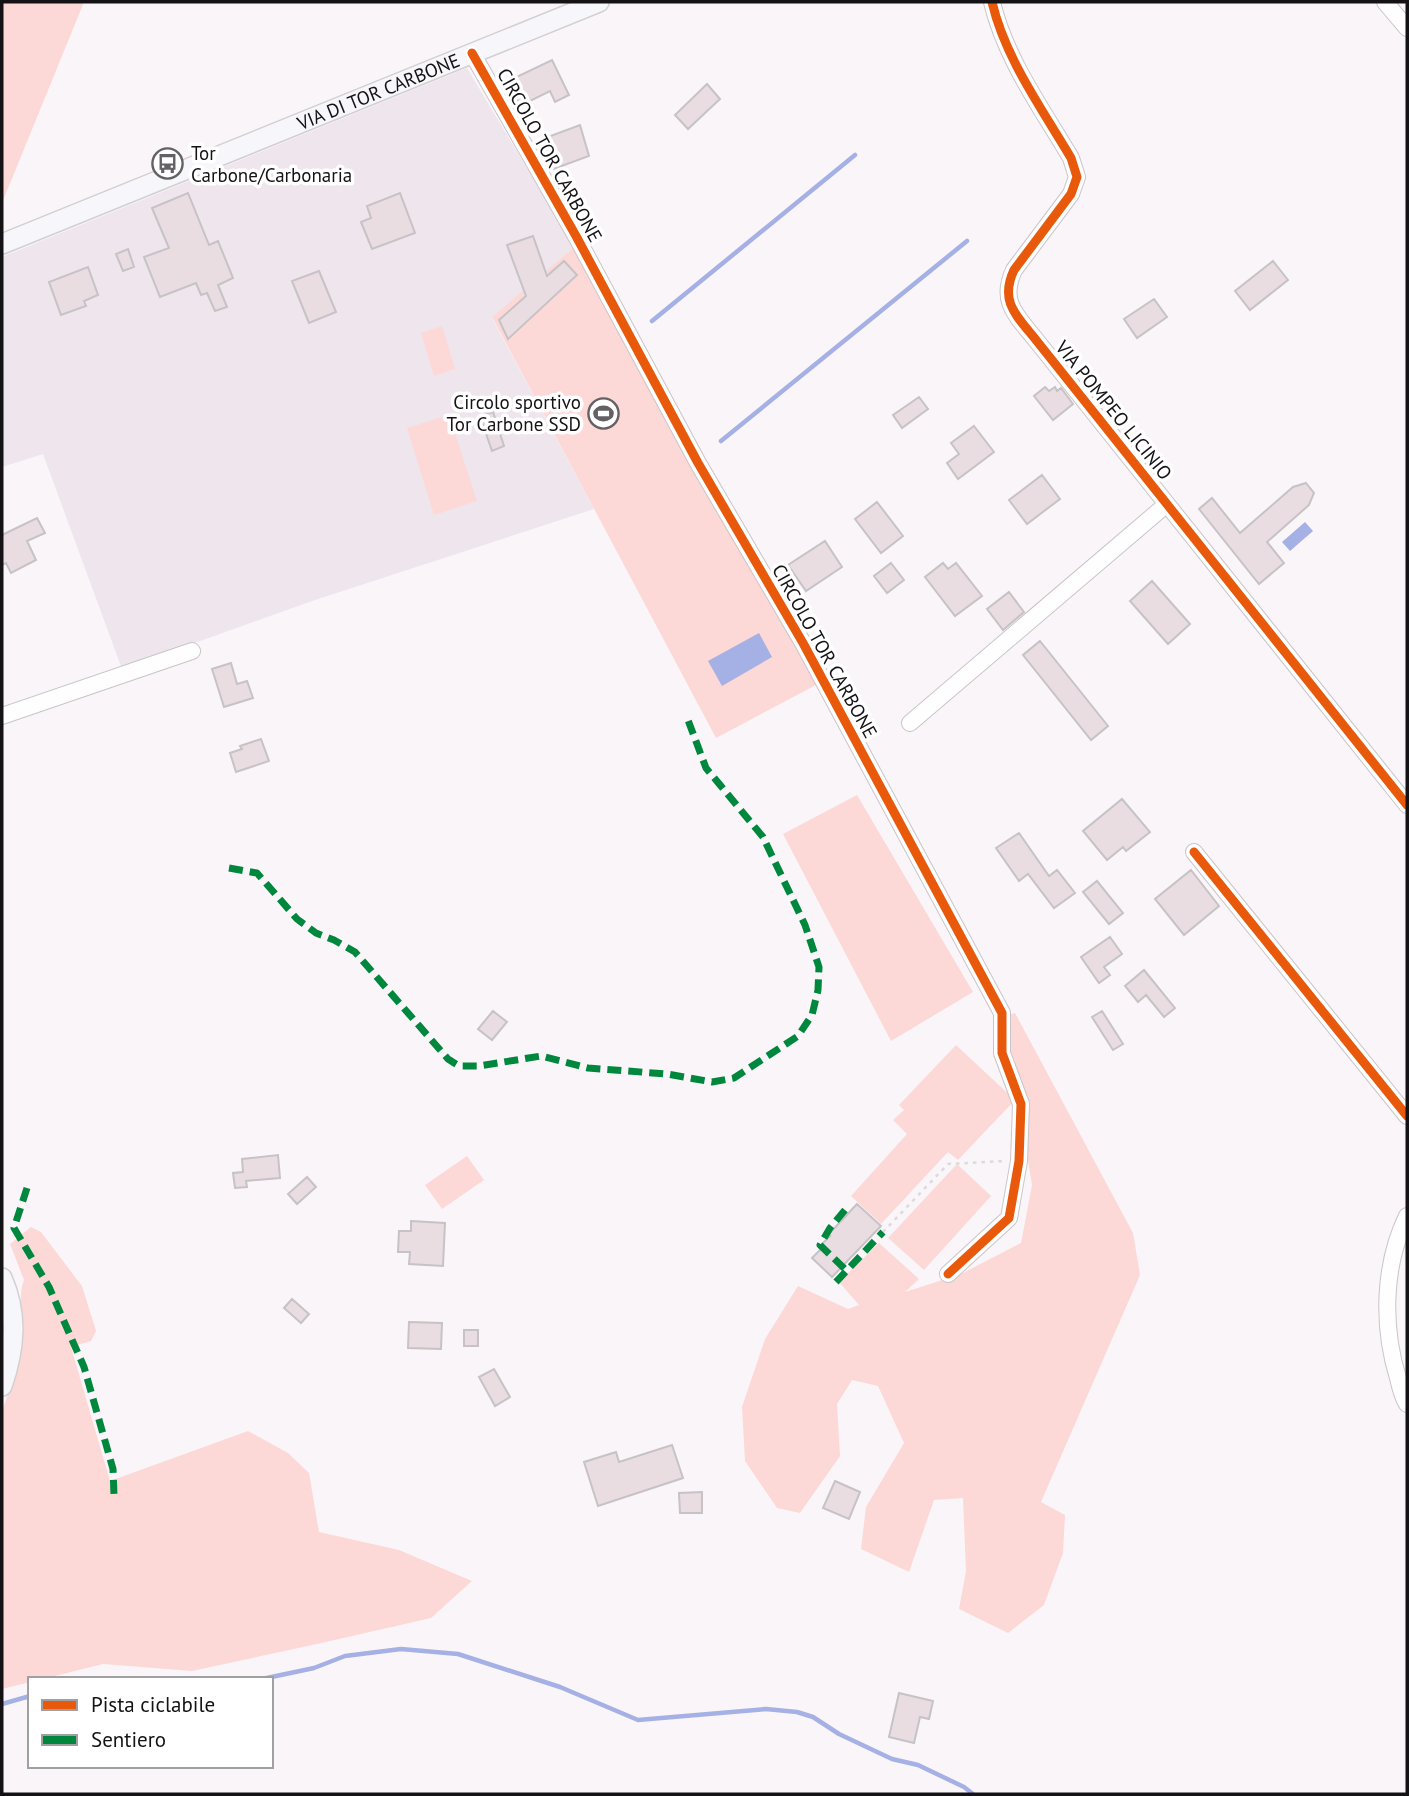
<svg xmlns="http://www.w3.org/2000/svg" width="1409" height="1796" font-family="'PT Sans',sans-serif">
<style>
.built{fill:#eee5ed}
.green{fill:#fcd9d7}
.water{fill:#a5b0e5}
.lines{fill:none;stroke-linecap:round;stroke-linejoin:round}
.stream{stroke:#a5b0e5;stroke-width:4.5}
.building{fill:#e9dde2;stroke:#c6c2c5;stroke-width:2}
.minor-casing{stroke:#c8c5c8;stroke-width:18}
.major-casing{stroke:#d3d0d2;stroke-width:22}
.path{stroke:#dbdbdb;stroke-width:2.5;stroke-dasharray:3.5 5;stroke-linecap:butt}
.minor{stroke:#fefefe;stroke-width:16}
.major{stroke:#f7f6fa;stroke-width:19}
.quiet{stroke:#00873e;stroke-width:7;stroke-dasharray:14 7;stroke-linecap:butt}
.cycleway-casing{stroke:#fff;stroke-width:13}
.cycleway{stroke:#e8590c;stroke-width:9}
.labels{text-anchor:middle;dominant-baseline:central;stroke-width:7;stroke-linejoin:round;paint-order:stroke}
.street-label{font-size:19px;fill:#141214;stroke:#fff}
.poi-label{font-size:19px;fill:#141214;stroke:#fff;text-anchor:start}
</style>
<rect width="100%" height="100%" fill="#faf5f9"/>
<!-- built -->
<path class="built" d="M467,68L574,247L492,318L594,509L315,600L122,669L43,454L2,467V257Z"/>
<!-- green -->
<path class="green" d="M2,2H84L2,203Z
M574,247L816,685L716,738L492,317Z
M442,326L455,369L434,376L421,333Z
M449,415L477,501L434,515L407,428Z
M857,795L973,992L891,1041L783,834Z
M1015,1013L1133,1233L1140,1275L1041,1502L1065,1515L1063,1553L1044,1605L1008,1633L959,1609L966,1571L963,1498L934,1500L909,1572L861,1549L866,1507L904,1443L878,1386L852,1380L837,1404L840,1456L800,1513L777,1508L745,1461L742,1407L765,1339L798,1286L848,1309L859,1305L839,1282L879,1243L919,1279L905,1292L961,1274L1021,1243L1032,1185L1019,1105L998,1018Z
M956,1045L1015,1100L958,1160L948,1152L881,1224L851,1196L907,1134L893,1120L904,1110L899,1105Z
M467,1156L484,1180L442,1209L425,1185Z
M957,1164L991,1196L924,1270L888,1238Z
M31,1227L41,1232L82,1286L96,1331L91,1341L71,1347L110,1481L248,1431L288,1453L309,1473L319,1532L399,1550L472,1581L431,1618L317,1644L192,1671L103,1664L43,1679H30V1682L2,1689V1411C13,1383 18,1353 21,1323C23,1308 18,1295 24,1280L10,1244Z"/>
<!-- water -->
<path class="water" d="M1305,522L1313,531L1290,551L1282,542Z
M759,633L772,657L722,686L708,661Z"/>
<g class="lines">
<!-- stream -->
<path class="stream" d="M652,321L855,155
M721,441L967,241
M262,1679L314,1668L345,1656L401,1649L458,1654L560,1687L638,1720L766,1709L797,1712L813,1717L839,1734L892,1759L918,1765L964,1787L973,1794
M2,1704L30,1696"/>
</g>
<!-- building -->
<path class="building" d="M552,60L569,95L555,102L550,91L520,106L508,81Z
M707,84L720,99L688,129L675,115Z
M580,125L589,156L551,170L537,141Z
M188,193L209,245L218,241L233,278L218,285L227,307L215,311L207,293L201,295L196,283L160,297L144,257L169,248L152,208Z
M400,193L415,233L372,249L361,222L371,218L367,206Z
M533,236L547,276L564,261L577,275L508,339L499,320L526,296L507,245Z
M128,249L134,267L123,271L116,254Z
M1273,261L1288,280L1250,310L1235,291Z
M88,267L98,295L84,301L86,306L61,315L49,282Z
M319,271L336,312L309,323L292,281Z
M1154,299L1167,317L1137,338L1124,319Z
M1045,387L1049,391L1055,387L1057,391L1061,388L1073,404L1053,420L1034,396Z
M919,397L928,409L902,428L893,415Z
M493,412L504,446L492,451L480,416Z
M974,426L994,452L958,479L947,463L959,454L951,443Z
M1042,475L1060,499L1027,524L1009,500Z
M1306,483L1314,493L1309,505L1267,542L1284,563L1259,584L1199,509L1212,498L1240,533L1293,487Z
M877,502L903,536L881,553L855,519Z
M37,518L45,533L27,541L36,560L11,573L6,563L2,565V535Z
M825,541L842,567L806,591L788,565Z
M891,563L904,580L887,593L874,576Z
M943,563L948,569L956,563L982,596L955,616L925,577Z
M1152,581L1190,624L1168,644L1130,601Z
M1009,592L1024,612L1003,630L987,609Z
M1040,641L1108,726L1091,740L1023,655Z
M231,663L237,684L247,681L253,698L224,707L212,669Z
M261,739L269,761L236,772L230,753L242,749L240,746Z
M1122,799L1150,832L1126,851L1123,847L1107,860L1083,831Z
M1019,833L1049,876L1057,870L1075,893L1054,908L1028,874L1019,881L996,848Z
M1191,870L1219,906L1184,935L1155,899Z
M1097,881L1123,913L1109,924L1083,892Z
M1110,937L1122,954L1104,967L1110,975L1099,983L1081,957Z
M1144,970L1175,1008L1164,1017L1146,995L1138,1002L1125,986Z
M493,1011L507,1022L492,1040L478,1029Z
M1102,1011L1123,1044L1113,1050L1092,1017Z
M278,1155L280,1178L246,1181L247,1187L235,1188L233,1173L243,1172L242,1159Z
M307,1177L316,1187L297,1204L288,1194Z
M857,1204L881,1226L832,1277L812,1258L823,1247L821,1245L830,1236L828,1235Z
M411,1221L445,1223L443,1266L409,1264L410,1252H398L399,1231H411Z
M292,1299L309,1314L301,1323L284,1308Z
M409,1322L442,1323L441,1349L408,1348Z
M464,1330H478V1346H464Z
M494,1369L510,1397L495,1406L479,1377Z
M672,1445L683,1478L598,1506L584,1462L616,1452L619,1462Z
M835,1481L860,1492L849,1519L823,1508Z
M702,1492V1513H680L679,1493Z
M899,1693L933,1701L929,1719L920,1717L914,1743L889,1737Z"/>
<g class="lines">
<defs>
<path id="minor" d="M992,2C1005,58 1042,109 1071,158L1077,177L1071,194L1014,270C999,302 1017,316 1036,340L1407,805
M1385,2L1407,28
M472,53L576,236L698,463L803,643L1002,1013V1053L1021,1104L1019,1161L1009,1218L948,1274
M2,716L192,651
M910,723L1167,504
M1194,852L1407,1116
M1407,1216C1383,1266 1382,1326 1398,1378C1400,1387 1402,1396 1407,1404"/>
<g id="major">
<path id="s1" d="M2,244L599,2"/>
<path d="M2,1278C18,1314 15,1348 2,1386"/>
</g>
</defs>
<!-- minor casing -->
<use href="#minor" class="minor-casing"/>
<!-- major casing -->
<use href="#major" class="major-casing"/>
<!-- path -->
<path class="path" d="M883,1232L948,1164L1005,1161"/>
<!-- minor -->
<use href="#minor" class="minor"/>
<!-- major -->
<use href="#major" class="major"/>
<!-- quiet -->
<path class="quiet" d="M229,868L257,873L297,919L316,933L334,940L355,952L448,1059L459,1066H479L541,1056L588,1068L667,1074L712,1082L734,1078L798,1036L812,1015L818,990L819,967L805,925L763,837L706,768L688,720
M27,1188L14,1228L49,1287L84,1367L113,1469L114,1495
M845,1210L830,1228L820,1245L847,1271
M836,1282L883,1232"/>
<defs>
<path id="cycleway" d="M992,2C1005,58 1042,109 1071,158L1077,177L1071,194L1014,270C999,302 1017,316 1036,340L1407,805
M472,53L576,236L698,463L803,643L1002,1013V1053L1021,1104L1019,1161L1009,1218L948,1274
M1194,852L1407,1116"/>
</defs>
<!-- cycleway casing -->
<use href="#cycleway" class="cycleway-casing"/>
<!-- cycleway -->
<use href="#cycleway" class="cycleway"/>
</g>
<!-- icons -->
<defs>
<symbol id="bus-ring" viewBox="-11 -11 22 22"><circle r="9.5" fill="#fff" stroke="#646164" stroke-width="1.5"/><path d="M-5-6H5V4H4V6H2V4H-2V6H-4V4H-5ZM-3.5-4V0h7V-4ZM-3.5 1.2v1.5H-2V1.2ZM2 1.2v1.5H3.5V1.2Z" fill="#646164"/></symbol>
<symbol id="stadium-ring" viewBox="-11 -11 22 22"><circle r="9.5" fill="#fff" stroke="#646164" stroke-width="1.5"/><path d="M0-5a6.5 5 0 1 0 0 10a6.5 5 0 1 0 0-10ZM-3.5-1.8h7v3.6h-7Z" fill="#646164"/></symbol>
</defs>
<g fill-rule="evenodd">
<use href="#bus-ring" x="150" y="146" width="35" height="35"/>
<use href="#stadium-ring" x="586" y="396" width="35" height="35"/>
</g>
<g class="labels">
<!-- street labels -->
<g class="street-label">
<text stroke="none"><textPath href="#s1" startOffset="406">VIA DI TOR CARBONE</textPath></text>
<text transform="translate(550 155) rotate(61)">CIRCOLO TOR CARBONE</text>
<text transform="translate(1114 410) rotate(51)">VIA POMPEO LICINIO</text>
<text transform="translate(825 651) rotate(61)">CIRCOLO TOR CARBONE</text>
</g>
<!-- poi labels -->
<g class="poi-label">
<text x="191" y="153">Tor<tspan x="191" dy="22">Carbone/Carbonaria</tspan></text>
<text x="581" y="402" text-anchor="end">Circolo sportivo<tspan x="581" dy="22">Tor Carbone SSD</tspan></text>
</g>
</g>
<!-- border -->
<rect width="1409" height="1796" fill="none" stroke="#141214" stroke-width="7"/>
<!-- legend -->
<rect x="28" y="1677" width="245" height="91" fill="#ffffff" stroke="#a1a0a1" stroke-width="2"/>
<rect x="42" y="1700" width="35" height="10" fill="#e8590c" stroke="#a1a0a1" stroke-width="2"/>
<text x="91" y="1712" font-size="21" fill="#141214">Pista ciclabile</text>
<rect x="42" y="1735" width="35" height="10" fill="#00873e" stroke="#a1a0a1" stroke-width="2"/>
<text x="91" y="1747" font-size="21" fill="#141214">Sentiero</text>
</svg>
